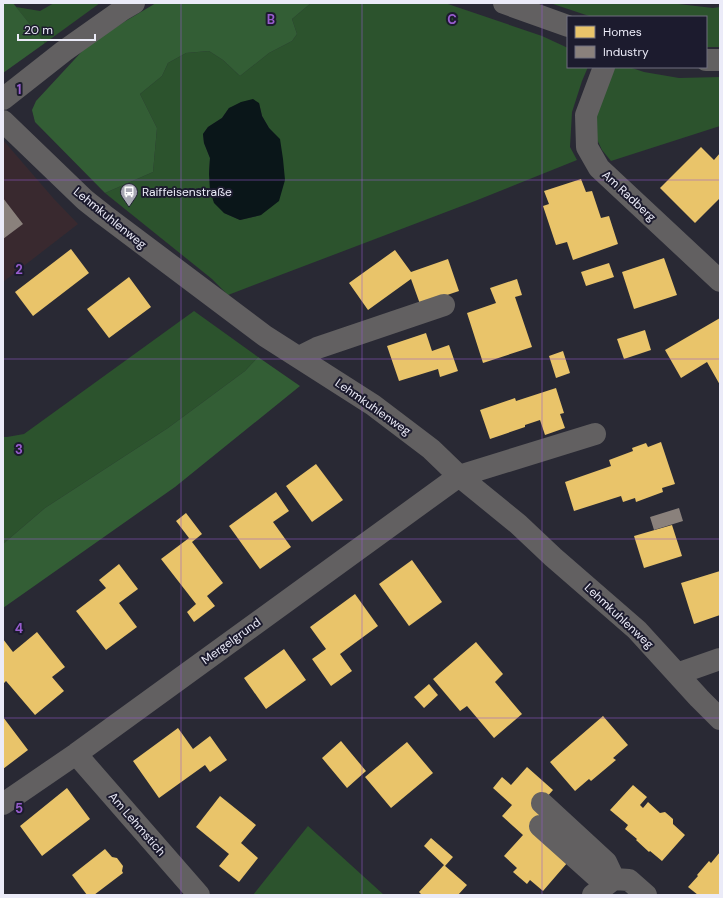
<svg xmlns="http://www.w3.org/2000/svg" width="723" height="898" font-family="'DM Sans',sans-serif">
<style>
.industrial{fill:#39292f}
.green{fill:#2c532d;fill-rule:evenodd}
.forest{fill:#335e35}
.water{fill:#0a1619}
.homes{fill:#e9c46a}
.industry{fill:#8a817c}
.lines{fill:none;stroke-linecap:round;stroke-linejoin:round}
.minor{stroke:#626061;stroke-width:22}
.grid{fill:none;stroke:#975ccd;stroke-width:1;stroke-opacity:0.55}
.labels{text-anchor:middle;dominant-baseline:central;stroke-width:4;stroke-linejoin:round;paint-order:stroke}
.poi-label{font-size:12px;fill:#ebebf8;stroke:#1c1b2e;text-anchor:start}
.street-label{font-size:12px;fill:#ebebf8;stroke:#1c1b2e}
.grid-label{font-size:13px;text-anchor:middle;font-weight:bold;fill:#975ccd;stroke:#1c1b2e;stroke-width:4;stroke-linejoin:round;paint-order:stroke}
</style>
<rect width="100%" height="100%" fill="#292934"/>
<!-- industrial -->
<path class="industrial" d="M3,140L54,199L78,224L3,282Z"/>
<!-- green -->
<path class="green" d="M54,3H100L45,43L16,7L40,11Z
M311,3H445L542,36L568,48V67H588L582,81L572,112L570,147L577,160L475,201L228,295L212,279L105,193L153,172L157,128L140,94L162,76L168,63L186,53L209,51L223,60L240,76L269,53L292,41L297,34L292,19ZM259,103L262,116L269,128L280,140L261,215L240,220L224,213L209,174L210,158L204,143L203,134L208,127L222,118L229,108Z
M550,3H670L713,8L720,7V47H706V17H592Z
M611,67H629L644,72L679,78L720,77V126L611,161L602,150L594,133L595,119Z
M194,311L258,357L245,371L168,428L45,508L3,544V437H7L24,434Z
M308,826L384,895H253Z"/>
<!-- forest -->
<path class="forest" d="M3,3H13L45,43L3,73Z
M156,3H311L292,19L297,34L292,41L269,53L240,76L223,60L209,51L186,53L168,63L162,76L140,94L157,128L153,172L105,193L35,122L32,110L36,101L86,47L124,22Z
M258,357L300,386L175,487L3,608V544L45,508L168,428L245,371Z"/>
<!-- water -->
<path class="water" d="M253,99L259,103L262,116L269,128L280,139L283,159L285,180L279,201L261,215L240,220L224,213L214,203L210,191L209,174L210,158L204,143L203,134L208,127L222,118L229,108L241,102Z"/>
<!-- homes -->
<path class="homes" d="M701,147L714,160L720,153V198L695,223L660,188Z
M581,179L586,192L592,191L601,218L609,216L618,244L573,260L567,242L556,245L543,206L549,204L544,191Z
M71,249L89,273L33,316L15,292Z
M395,250L411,272L448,259L459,291L420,304L411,279L368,310L349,283Z
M664,258L677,295L634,309L622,272Z
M609,263L614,277L586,286L581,272Z
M129,277L151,307L109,338L87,309Z
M517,279L522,295L515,297L532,347L483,363L467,313L496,303L490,288Z
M720,318V385L707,362L681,378L665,350Z
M645,330L651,350L624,359L617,339Z
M426,333L432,351L449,345L458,371L440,377L438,369L399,381L387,346Z
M563,351L570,373L556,378L549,356Z
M556,388L564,413L560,414L565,428L545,435L540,420L525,425V427L490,439L480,410L515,398L516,401Z
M661,442L675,484L662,488L663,492L636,502L635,498L623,502L621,496L574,511L565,482L611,466L609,460L633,451L632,448L646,443L648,447Z
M316,464L343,500L312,522L286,486Z
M276,492L289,511L273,522L291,547L260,569L229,526Z
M186,513L202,534L192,542L223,583L207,596L215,606L194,622L187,612L196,604L161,559L189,538L176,521Z
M672,525L682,556L644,568L634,536Z
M412,560L442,602L409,626L379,584Z
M119,564L138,589L119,603L137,627L106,650L76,611L106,588L99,580Z
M720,571V615L694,624L681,583Z
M355,594L378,626L340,654L352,671L331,686L312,659L326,649L310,627Z
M37,632L65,667L52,677L64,691L35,715L6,681L3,684V639L13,652Z
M476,642L503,674L495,682L522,714L494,738L467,706L460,711L433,679Z
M284,649L306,680L266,709L244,678Z
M429,684L438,695L424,708L414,697Z
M603,716L628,745L613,758L616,760L591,781L589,779L575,791L550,762Z
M3,717L28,750L3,769Z
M178,728L193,749L210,736L227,760L210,772L205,765L159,798L133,761Z
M341,741L366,771L347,788L322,758Z
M407,742L433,773L391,808L365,777Z
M527,767L553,790L537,808L568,862L543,891L530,880L527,884L513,872L517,868L504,856L523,835L502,816L512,805L493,788L502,777L511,785Z
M633,785L647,797L640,805L643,808L648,802L660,813L665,812L673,819V824L685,835L662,861L650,851L649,852L636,840L637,839L625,829L628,825L610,810Z
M67,788L90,819L42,856L20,826Z
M220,796L256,825L241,843L258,858L239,882L219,866L229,854L196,827Z
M431,838L453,857L445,866L424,846Z
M105,849L112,857L117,858L123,866L122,871L123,873L94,895H87L72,875Z
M720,852V895H698L688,887L698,876L697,875L709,861L711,863Z
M444,865L467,885L458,895H422L419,892Z"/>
<!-- industry -->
<path class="industry" d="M3,198L23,224L3,239Z
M679,508L683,521L654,530L650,517Z"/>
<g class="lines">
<!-- minor -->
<path class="minor" d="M504,3L568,26
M706,60H720
M604,67L586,115L587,147L599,168L720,281
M3,99L64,51L122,10L134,3
M3,121L85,200L104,215L265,336L373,405L431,449L459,476L518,524L553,557L637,630L699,698L720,719
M299,357L317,348L444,305
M677,674L720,659
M76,754L199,895
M542,803L606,862L614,879
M3,804L76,754L459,476L595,434
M540,826L606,885
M593,895L614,879L629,880L646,895"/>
</g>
<!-- grid -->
<path class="grid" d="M181,3V895M362,3V895M542,3V895M3,180H720M3,359H720M3,539H720M3,718H720"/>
<!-- icons -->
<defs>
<symbol id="bus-pin" viewBox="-11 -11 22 30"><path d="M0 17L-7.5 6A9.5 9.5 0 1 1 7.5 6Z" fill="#a7a7b3" stroke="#1c1b2e"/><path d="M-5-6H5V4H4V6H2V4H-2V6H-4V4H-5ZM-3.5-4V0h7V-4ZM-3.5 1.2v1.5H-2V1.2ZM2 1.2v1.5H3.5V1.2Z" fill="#fff"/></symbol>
</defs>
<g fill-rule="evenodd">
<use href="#bus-pin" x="119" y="182" width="20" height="27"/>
</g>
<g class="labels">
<!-- poi labels -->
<g class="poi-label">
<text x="142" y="192">Raiffeisenstraße</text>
</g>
<!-- street labels -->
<g class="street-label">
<text transform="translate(629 196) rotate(43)">Am Radberg</text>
<text transform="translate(110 218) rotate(39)">Lehmkuhlenweg</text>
<text transform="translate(373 407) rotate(35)">Lehmkuhlenweg</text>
<text transform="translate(619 616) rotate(43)">Lehmkuhlenweg</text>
<text transform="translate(231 641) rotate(-36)">Mergelgrund</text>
<text transform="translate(137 824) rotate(49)">Am Lehmstich</text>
</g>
</g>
<g class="grid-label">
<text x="271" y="24">B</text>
<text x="452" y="24">C</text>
<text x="19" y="94">1</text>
<text x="19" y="274">2</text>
<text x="19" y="454">3</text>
<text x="19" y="633">4</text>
<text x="19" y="813">5</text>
</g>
<!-- border -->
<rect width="723" height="898" fill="none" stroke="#ebebf8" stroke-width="8"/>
<!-- legend -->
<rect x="567" y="16" width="140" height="52" fill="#1c1b2e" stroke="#6f6e7f"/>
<rect x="575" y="26" width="20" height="12" fill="#e9c46a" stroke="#6f6e7f"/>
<text x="603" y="36" font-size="12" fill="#ebebf8">Homes</text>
<rect x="575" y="46" width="20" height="12" fill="#8a817c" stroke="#6f6e7f"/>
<text x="603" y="56" font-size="12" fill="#ebebf8">Industry</text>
<!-- scale -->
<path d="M18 34v6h77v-6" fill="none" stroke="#ebebf8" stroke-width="2"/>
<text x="24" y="34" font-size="12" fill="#ebebf8" stroke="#1c1b2e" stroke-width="3" paint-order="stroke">20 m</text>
</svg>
